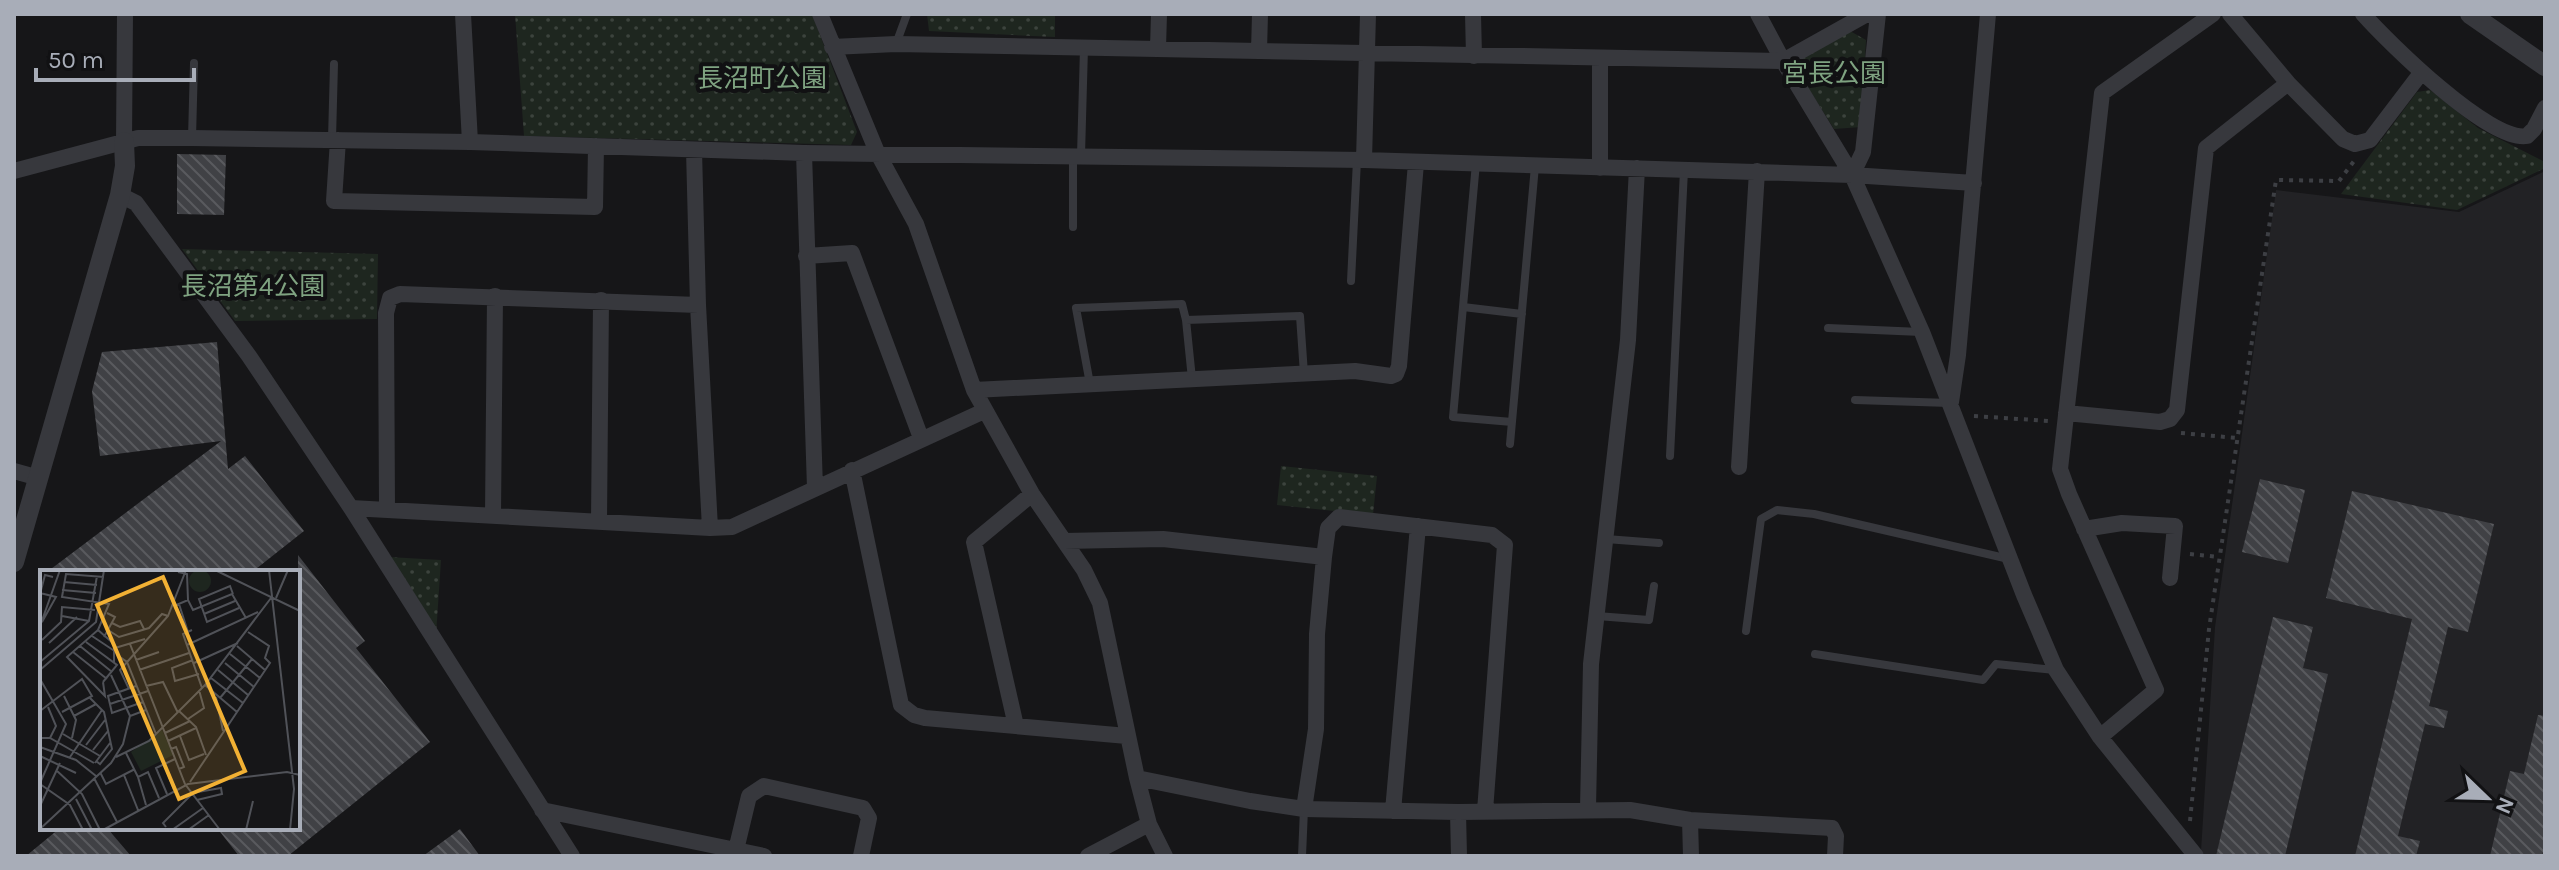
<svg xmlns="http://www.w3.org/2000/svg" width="2559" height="870" font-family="Karla,'Noto Sans JP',sans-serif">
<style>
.built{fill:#222225}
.park{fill:url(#park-dots)}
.building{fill:url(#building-back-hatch)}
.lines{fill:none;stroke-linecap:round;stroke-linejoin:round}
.path{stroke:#3d3f44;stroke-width:4;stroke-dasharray:4 6;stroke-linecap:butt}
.service{stroke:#37383d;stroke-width:8}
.minor{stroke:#37383d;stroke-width:16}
.tertiary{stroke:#37383d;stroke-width:20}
.labels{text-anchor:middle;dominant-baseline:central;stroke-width:8;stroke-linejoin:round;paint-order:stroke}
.park-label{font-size:26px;fill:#7fa381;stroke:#111113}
.inset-road{fill:none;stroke:#505258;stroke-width:2}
.view{fill:#f2b134;fill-opacity:0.15;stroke:#f2b134;stroke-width:4}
.inset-edge{fill:none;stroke:#a8adb8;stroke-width:4}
</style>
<defs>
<pattern id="park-dots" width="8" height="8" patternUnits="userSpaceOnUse" patternTransform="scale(2)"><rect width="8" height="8" fill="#1e261f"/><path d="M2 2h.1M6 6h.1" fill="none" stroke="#3c433d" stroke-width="1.8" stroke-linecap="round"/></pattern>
<pattern id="building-back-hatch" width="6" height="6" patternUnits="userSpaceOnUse" patternTransform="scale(2)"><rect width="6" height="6" fill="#404145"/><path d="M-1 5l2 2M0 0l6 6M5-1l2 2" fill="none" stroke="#595a5e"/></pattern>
</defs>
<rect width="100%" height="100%" fill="#161618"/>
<!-- built -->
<path class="built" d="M2545,171V856H2206L2201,851L2215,627L2276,190L2459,212Z"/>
<!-- park -->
<path class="park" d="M515,14H812L857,132L851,145L524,136Z
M927,14H1055V37L929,31Z
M1850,31L1866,40L1861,127L1834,129L1797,70L1801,58Z
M2430,90L2478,128L2545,162V168L2457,210L2341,194L2417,92Z
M182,249L378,254L377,319L235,321Z
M1281,466L1377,476L1373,515L1277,505Z
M389,557L441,560L436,635Z"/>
<!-- building -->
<path class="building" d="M177,154L226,155L224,215L177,214Z
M217,342L228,469L245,456L304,531L252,572H47L221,441L100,456L92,391L102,352Z
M2260,479L2305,490L2288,563L2242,552Z
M2352,491L2494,524L2468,632L2448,627L2429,706L2448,711L2444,728L2425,724L2398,836L2420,841L2416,856H2355L2412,619L2326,598Z
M298,555L365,641L356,648L430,742L288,856H239L217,828H298Z
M2273,617L2313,627L2303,668L2328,674L2285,856H2216Z
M2538,715L2545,716V843L2542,856H2490L2510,771L2524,774Z
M60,828H107L131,856H26Z
M460,829L480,856H423Z"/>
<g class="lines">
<!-- path -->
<path class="path" d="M1974,416L2049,421
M2181,433L2237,438
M2190,554L2219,557
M2190,821L2209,629L2276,180L2339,181L2354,161"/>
<!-- service -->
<path class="service" d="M896,44L907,14
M192,138L194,63
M332,139L334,64
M1081,155L1084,48
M1073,156V227
M1476,163L1453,417L1512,422
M1351,281L1357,160
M1463,307L1522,314
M1186,320L1300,316L1304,374
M1828,328L1921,332
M1090,384L1076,308L1182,304L1186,320L1192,379
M1855,400L1950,403
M1510,444L1535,166
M1670,456L1684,170
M1606,539L1659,543
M1597,616L1649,620L1654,586
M1746,631L1761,519L1777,510L1814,514L2009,559
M1815,654L1983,680L1996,664L2055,670
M1302,856L1304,809"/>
<!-- minor -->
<path class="minor" d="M463,14L470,142
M820,14L877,152L916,224L974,390L1032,494L1084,570L1100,603L1137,778L1149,824L1165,856
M1473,14L1474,56
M1758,14L1783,61L1852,175L1922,332L2024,595L2056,670L2100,737L2196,856
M2230,14L2288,83L2343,139L2355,144L2370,140L2421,73
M2363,14C2388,42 2490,143 2527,136L2534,129L2545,108
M832,47L896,44L1783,61L1867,14
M1158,48L1159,14
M1259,51L1260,14
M1600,59V168
M338,140L334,201L595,207L596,146
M124,142L125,14
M694,150L698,305L710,528
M804,153L815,488
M1364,160L1368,14
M14,171L138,138H192L470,142L804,153L1364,160L1852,175L1974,183
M1852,175L1863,152L1878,14
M120,195L136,203L249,356L351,508L572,856
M806,256L852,253L921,438
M974,390L1355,371L1391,376L1396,374L1399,366L1416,163
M1951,402L1958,355L1988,14
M2066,413L2160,422L2170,419L2177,410L2206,148L2288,83
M1739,467L1757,171
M852,470L901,705L914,715L925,718L1127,736
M14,471L39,478
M351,508L710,528L732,527L984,411
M387,508L386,313L390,298L400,294L698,305
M493,515L495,296
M599,521L601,300
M2084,529L2122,523L2175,526L2170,578
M1064,541L1163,539L1324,557
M1016,726L974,542L1032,494
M2100,737L2156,690L2069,494L2060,469L2102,93L2213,14
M1137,778L1250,801L1304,809L1458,812L1630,810L1690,820L1832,828L1836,836L1835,856
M1588,808L1591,664L1628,340L1637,168
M1304,809L1316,729L1317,634L1324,557L1328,528L1339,517L1492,535L1505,545L1485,811
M542,810L764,856
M1393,811L1418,526
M1458,812L1459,856
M1690,820L1691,856
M736,850L749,796L764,786L863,808L869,818L861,856
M1088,856L1149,824"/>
<!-- tertiary -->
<path class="tertiary" d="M2470,14L2545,66
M14,562L120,195L125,166L124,142"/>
</g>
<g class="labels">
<!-- park labels -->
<g class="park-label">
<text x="1834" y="73">宮長公園</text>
<text x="762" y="78">長沼町公園</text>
<text x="253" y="286">長沼第4公園</text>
</g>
</g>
<!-- overview -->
<g transform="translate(40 570)">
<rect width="260" height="260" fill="#161618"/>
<path d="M149 11a11 11 0 1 1 22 0a11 11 0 1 1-22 0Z" fill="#1e261f"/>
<path d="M122,160L133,185L101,201L91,182Z" fill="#1e261f"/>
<path class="inset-road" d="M175,0L260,41M229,0L254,219L250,260M138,2L147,4L148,30M24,12L57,15M22,20L56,23M0,23L16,27L2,52M0,24L5,5L13,7M193,24L190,16L159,29L167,52L199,38M236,28L248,0M139,34L148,62M134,36L148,30L153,40L192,24L206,48M164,44L195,31M22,46L49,51M72,53L80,57L100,51L104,59M0,56L20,0M58,60L74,74V93M68,60L79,67L109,58L122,44L128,46M152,60L143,64L162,118M52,66L76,82M64,67L75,47L67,43M2,70L21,52L22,37L55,40M46,72L77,95L63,112M9,73L37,47M90,74L145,214L180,260M147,75L218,42M40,76L72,102M197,76L225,100M75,78L105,69M33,82L67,109M190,84L220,108M80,87L87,92L116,164M96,90L119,82M153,90L132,98L135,111L159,104M0,92L49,51L57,6M154,93L198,73M185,93L214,117M0,100L56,52L64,0M99,100L149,83M178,100L208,125M71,105L90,146M171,108L203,133M0,109L26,154L0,213M63,112L65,126L27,87L58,60L69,34L22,27L26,4L64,7M165,115L197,142M96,116L68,126L72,143L103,132M106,116L123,112L138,143M89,119L80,100L128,46L146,0M24,126L36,150L32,168M176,127L183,161M50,128L64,142L72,179L60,194L56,191M180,128L212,89M70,134L108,121M8,137L16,156L10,168M0,141L42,109L52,126L22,142M139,141L156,157L166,185M34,146L56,134M148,149L164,138L159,120M125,163L150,151M23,164L60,186M140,166L149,190L164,184M0,168H10L54,193M128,171L156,158M46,175L65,150M0,177L36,190L56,206M131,179L136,177L144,197L139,199M53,180L68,161M86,183L98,207M0,186L36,203M30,187L62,140M76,187L109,171L165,115L231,28M55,193L70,173M124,194L134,220M16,200L42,224L60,260M60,202L66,214L95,199M84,205L98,240M54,208L77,252M150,212L230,93L225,88L229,76L208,62M0,214L30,235L43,260M152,223L181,218L182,224L157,230M127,224L116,198L135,189M36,229L52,260M106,235L98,207L108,202L119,228M0,236L20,193M126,257L123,253L153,223M0,259L71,193L83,174L90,146L106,140M63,260L148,214L247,202L260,205M132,260L163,238M148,260L169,245M206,260L213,231"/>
<path class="view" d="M123,7L205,201L139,229L57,35Z"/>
<rect width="260" height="260" class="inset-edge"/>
</g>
<!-- border -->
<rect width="2559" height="870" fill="none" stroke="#a8adb8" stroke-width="32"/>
<!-- north arrow -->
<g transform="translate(2487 798) rotate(113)" stroke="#111113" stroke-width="6" paint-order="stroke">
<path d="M0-6L14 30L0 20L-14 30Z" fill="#a8adb8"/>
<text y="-12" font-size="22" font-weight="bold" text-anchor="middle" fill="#a8adb8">N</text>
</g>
<!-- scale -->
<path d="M36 68v12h158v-12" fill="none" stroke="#a8adb8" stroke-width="4"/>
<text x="48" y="68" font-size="24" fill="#a8adb8" stroke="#111113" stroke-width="6" paint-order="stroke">50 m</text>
</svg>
